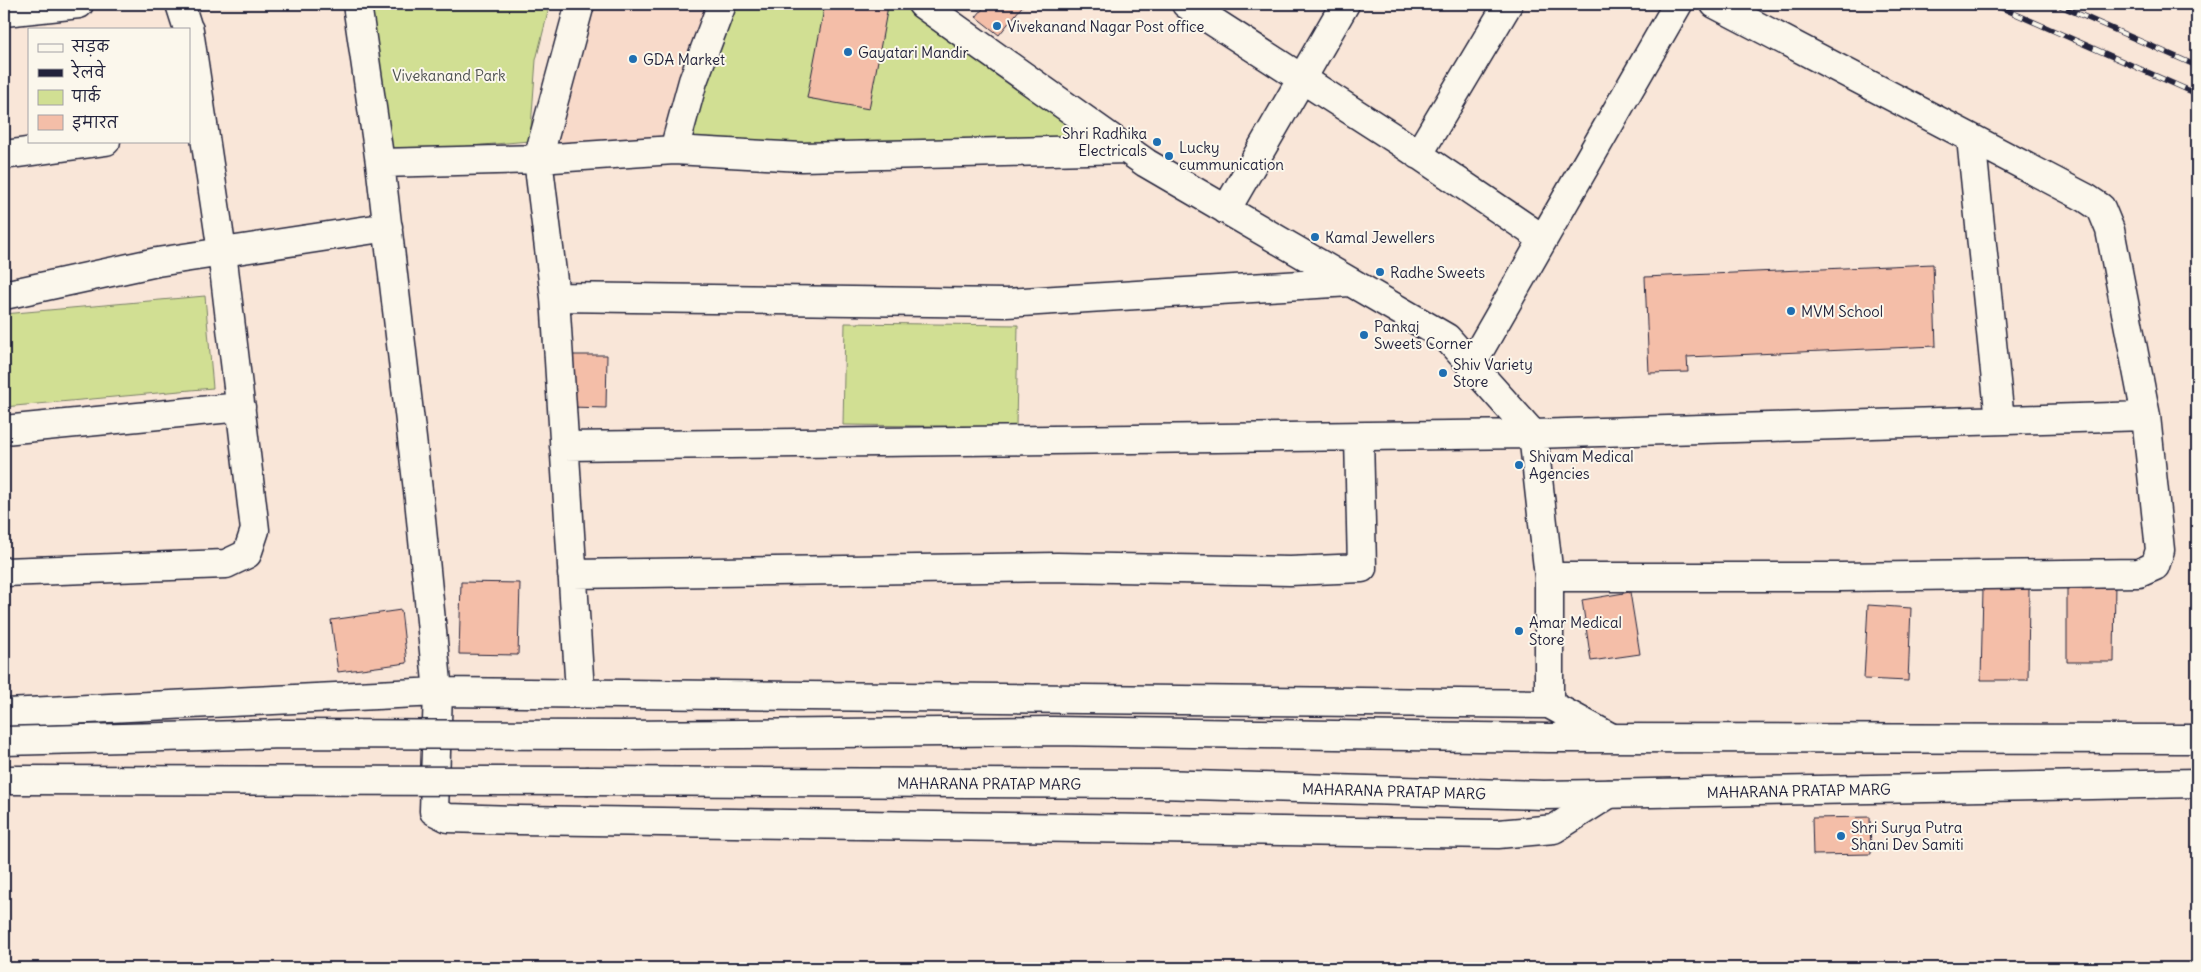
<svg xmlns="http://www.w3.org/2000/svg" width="2201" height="972" font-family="Delius,'Playpen Sans Deva',sans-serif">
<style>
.built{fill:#f8daca}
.green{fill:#d1df93;stroke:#7a8067}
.building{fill:#f4bea8;stroke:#22223b}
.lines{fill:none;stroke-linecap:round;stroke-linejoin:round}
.minor-casing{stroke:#22223b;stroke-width:31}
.major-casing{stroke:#22223b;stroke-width:31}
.minor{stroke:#fbf7ec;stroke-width:28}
.major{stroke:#fbf7ec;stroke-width:28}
.rail-casing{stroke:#22223b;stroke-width:5.5}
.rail{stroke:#fbf7ec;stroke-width:4;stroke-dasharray:11;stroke-linecap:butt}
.major-bridge-casing{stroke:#22223b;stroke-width:31;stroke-linecap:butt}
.major-bridge{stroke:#fbf7ec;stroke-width:28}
.poi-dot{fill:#1f6fb2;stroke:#fbf7ec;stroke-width:2}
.labels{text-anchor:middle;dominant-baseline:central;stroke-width:4;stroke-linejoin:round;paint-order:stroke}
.poi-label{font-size:15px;fill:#22223b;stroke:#fbf7ec;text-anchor:start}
.park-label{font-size:15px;fill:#4e5151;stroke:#fbf7ec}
.street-label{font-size:15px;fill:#22223b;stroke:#fbf7ec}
</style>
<rect width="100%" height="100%" fill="#f9e6d8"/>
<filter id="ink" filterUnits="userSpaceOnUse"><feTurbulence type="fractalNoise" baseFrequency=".02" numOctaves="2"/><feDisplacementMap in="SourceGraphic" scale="10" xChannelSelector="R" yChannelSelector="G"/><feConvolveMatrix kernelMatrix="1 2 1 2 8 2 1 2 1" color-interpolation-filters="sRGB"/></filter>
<g filter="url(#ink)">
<!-- built -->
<path class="built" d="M580,4H736L674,150L538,159Z"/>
<!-- green -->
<path class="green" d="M365,4H550L536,60L530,141L388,153Z
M722,4H922L1127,149L674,150Z
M205,296L213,388L4,407V314Z
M845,323L1018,325L1016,427L843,425Z"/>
<!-- building -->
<path class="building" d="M825,4H876L888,6L869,109L807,98Z
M987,4H1024L999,35L976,17Z
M1933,264L1936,346L1687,357L1688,372L1649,373L1645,277Z
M571,355H607L606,408L570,407Z
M2067,578L2115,579L2114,662H2067Z
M461,582L520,583L518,655L459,654Z
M1983,589H2029L2028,680H1981Z
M1630,592L1640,654L1591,661L1582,600Z
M1868,605L1911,608L1908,681L1864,679Z
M401,610L407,663L338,672L331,620Z
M1870,817L1871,854L1813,855L1812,818Z"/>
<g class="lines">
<defs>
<path id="minor" d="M180,4L188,29
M357,4L380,163L419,499L438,692L434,811L448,818L519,820L1498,834L1554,829L1609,794
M922,4L1146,163L1447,338L1533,434L1549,577V704
M1186,4L1397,140L1543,239
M4,12L79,4
M1971,138L2000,420
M674,150L693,81L722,4
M4,155L106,141
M1418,155L1508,4
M380,163L538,159L674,150L802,157L1127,149
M1226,210L1345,4
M4,295L157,262L388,227
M555,297L1006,303L1350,282
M1471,365L1678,4
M4,430L241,407
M564,446L1533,434L2146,416
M4,572L226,564L247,554L255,530L222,252L189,30
M572,574L1057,567L1290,571L1362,568L1359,437
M1549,577H1841L2139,573L2155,566L2160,550L2146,416L2110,230L2101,208L2086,198L1715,4
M580,692L555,297L538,159L580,4
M7,713L438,692L1549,704L1610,737"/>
<g id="major">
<path d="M625,735L1052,731L1549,738L2197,739"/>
<path id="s1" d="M589,781L1159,784L1544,795L2197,783"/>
</g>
</defs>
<!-- minor casing -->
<use href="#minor" class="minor-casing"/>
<!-- major casing -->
<use href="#major" class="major-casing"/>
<!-- minor -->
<use href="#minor" class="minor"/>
<!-- major -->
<use href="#major" class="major"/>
<defs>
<path id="rail" d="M1993,4L2197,94
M2056,4L2197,66"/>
</defs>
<!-- rail casing -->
<use href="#rail" class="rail-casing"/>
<!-- rail -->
<use href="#rail" class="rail"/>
<defs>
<path id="major-bridge" d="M4,741L284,734L625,735
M4,780L589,781"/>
</defs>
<!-- major-bridge casing -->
<use href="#major-bridge" class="major-bridge-casing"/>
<!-- major-bridge -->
<use href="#major-bridge" class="major-bridge"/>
</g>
</g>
<!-- markers -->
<g class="poi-dot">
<circle cx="997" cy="26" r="5"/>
<circle cx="848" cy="52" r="5"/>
<circle cx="633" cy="59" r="5"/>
<circle cx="1157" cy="142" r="5"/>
<circle cx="1169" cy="156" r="5"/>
<circle cx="1315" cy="237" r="5"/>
<circle cx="1380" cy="272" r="5"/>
<circle cx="1791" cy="311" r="5"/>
<circle cx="1364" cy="335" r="5"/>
<circle cx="1443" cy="373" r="5"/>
<circle cx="1519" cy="465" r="5"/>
<circle cx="1519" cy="631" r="5"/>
<circle cx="1841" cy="836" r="5"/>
</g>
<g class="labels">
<!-- poi labels -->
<g class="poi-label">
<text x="1007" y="26">Vivekanand Nagar Post office</text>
<text x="858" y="52">Gayatari Mandir</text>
<text x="643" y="59">GDA Market</text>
<text x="1147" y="133" text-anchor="end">Shri Radhika<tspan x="1147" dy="17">Electricals</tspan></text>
<text x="1179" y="147">Lucky<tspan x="1179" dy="17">cummunication</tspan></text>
<text x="1325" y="237">Kamal Jewellers</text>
<text x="1390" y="272">Radhe Sweets</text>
<text x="1801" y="311">MVM School</text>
<text x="1374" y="326">Pankaj<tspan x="1374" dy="17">Sweets Corner</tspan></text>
<text x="1453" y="364">Shiv Variety<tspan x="1453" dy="17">Store</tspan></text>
<text x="1529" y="456">Shivam Medical<tspan x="1529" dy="17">Agencies</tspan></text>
<text x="1529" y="622">Amar Medical<tspan x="1529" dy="17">Store</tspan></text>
<text x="1851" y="827">Shri Surya Putra<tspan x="1851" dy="17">Shani Dev Samiti</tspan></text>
</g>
<!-- park labels -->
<g class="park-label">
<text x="449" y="75">Vivekanand Park</text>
</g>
<!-- street labels -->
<g class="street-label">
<text stroke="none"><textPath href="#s1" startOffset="400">MAHARANA PRATAP MARG</textPath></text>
<text stroke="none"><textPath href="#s1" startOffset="805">MAHARANA PRATAP MARG</textPath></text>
<text stroke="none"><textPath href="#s1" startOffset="1210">MAHARANA PRATAP MARG</textPath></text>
</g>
</g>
<!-- margin -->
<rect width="2201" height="972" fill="none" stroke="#fbf7ec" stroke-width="20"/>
<rect x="10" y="10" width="2181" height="952" fill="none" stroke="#22223b" stroke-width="2" filter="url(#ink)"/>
<!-- legend -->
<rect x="28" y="28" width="162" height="115" fill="#fbf7ec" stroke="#a4a2a5"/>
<rect x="38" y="44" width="25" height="8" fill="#fbf7ec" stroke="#a4a2a5"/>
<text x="72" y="52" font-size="15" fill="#22223b">सड़क</text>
<rect x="38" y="69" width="25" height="8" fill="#22223b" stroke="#a4a2a5"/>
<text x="72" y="78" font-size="15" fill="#22223b">रेलवे</text>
<rect x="38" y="90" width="25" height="15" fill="#d1df93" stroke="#a4a2a5"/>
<text x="72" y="102" font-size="15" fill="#22223b">पार्क</text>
<rect x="38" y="115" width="25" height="15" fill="#f4bea8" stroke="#a4a2a5"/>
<text x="72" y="128" font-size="15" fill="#22223b">इमारत</text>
</svg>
